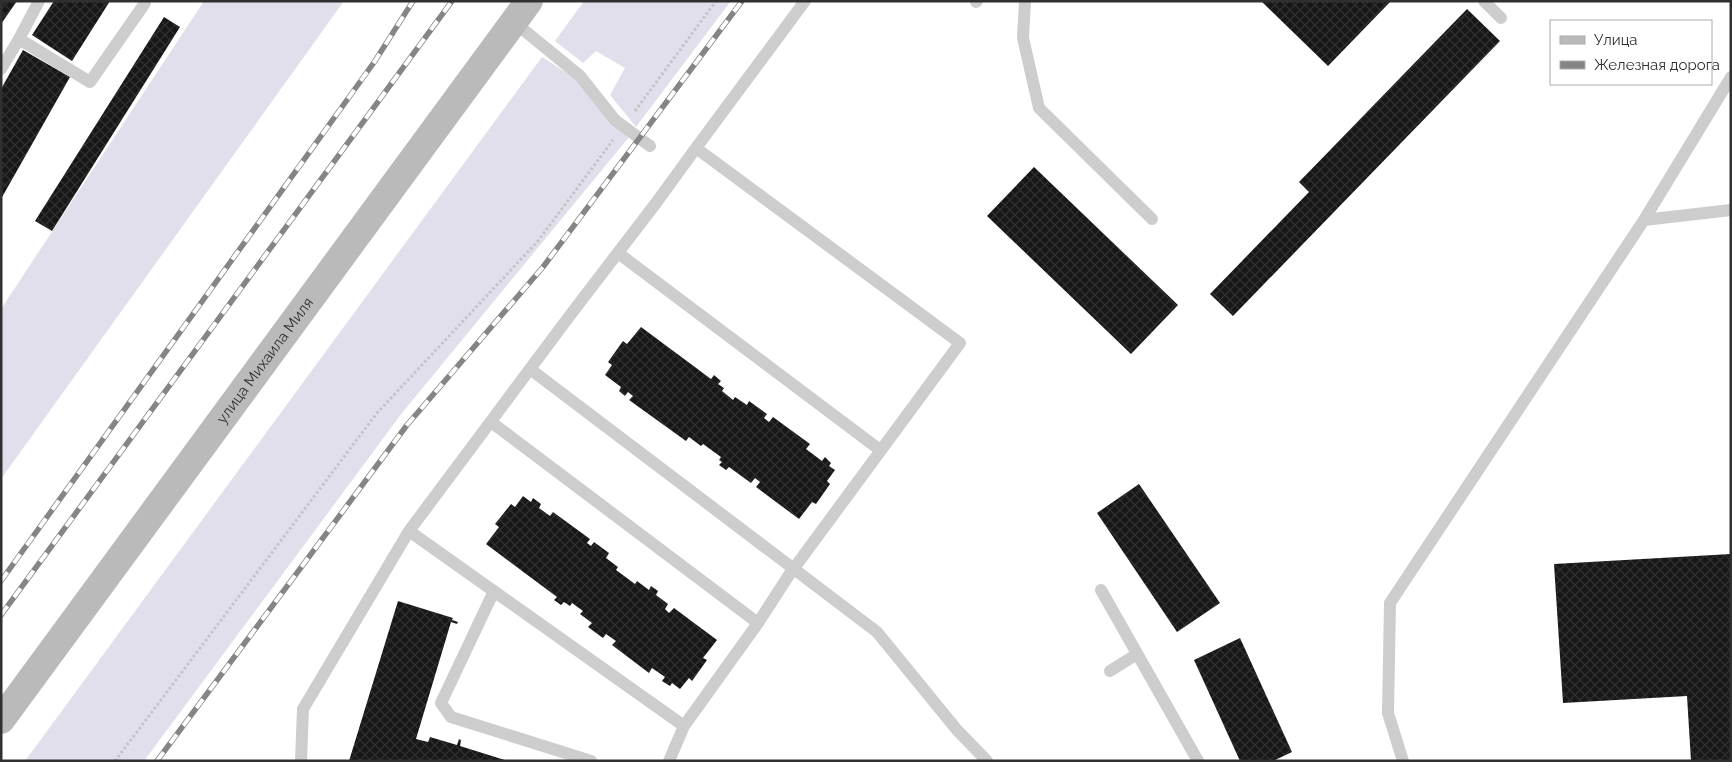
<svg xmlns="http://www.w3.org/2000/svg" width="1732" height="762" font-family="Raleway,sans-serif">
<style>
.grass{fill:#e2dfed}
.building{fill:url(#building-cross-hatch)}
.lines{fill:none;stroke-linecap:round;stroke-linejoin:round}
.path{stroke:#c4c4c4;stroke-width:3;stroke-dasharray:2.5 2.5;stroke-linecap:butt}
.lane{stroke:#cdcdcd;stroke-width:12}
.secondary{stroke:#bababa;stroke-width:28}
.rail-casing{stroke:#858585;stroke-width:5.5}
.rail{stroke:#fff;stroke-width:4;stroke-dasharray:11;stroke-linecap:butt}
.labels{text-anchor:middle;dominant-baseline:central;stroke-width:5;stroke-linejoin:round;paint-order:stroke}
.street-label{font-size:15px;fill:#303030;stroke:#fff}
</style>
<defs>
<pattern id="building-cross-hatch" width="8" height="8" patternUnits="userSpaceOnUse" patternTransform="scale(1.25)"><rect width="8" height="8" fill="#171717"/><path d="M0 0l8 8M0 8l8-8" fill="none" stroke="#303030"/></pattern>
</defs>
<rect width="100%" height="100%" fill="#fff"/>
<!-- grass -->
<path class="grass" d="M204,1H344L1,479V309Z
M584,1H731L636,127L610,95L625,68L596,51L583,63L555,41Z
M542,57L576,79L629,137L402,413L144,761H25Z"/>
<!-- building -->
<path class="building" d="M1,1H17L1,24Z
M54,1H110L72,61L32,35Z
M1261,1H1391L1328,66Z
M1467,9L1500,41L1233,316L1210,294L1309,192L1299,182Z
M164,17L180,27L52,231L35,221Z
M23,50L70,77L1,199V89Z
M1034,167L1178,305L1131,354L987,216Z
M641,327L711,379L714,375L721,381L718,384L724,388L722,391L733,400L735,397L747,405L749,401L767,414L764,418L769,422L773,417L810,444L806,449L822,461L825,457L831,463L829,466L835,470L827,481L830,484L816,504L812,502L799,519L756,487L760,482L755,478L751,483L729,467L726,470L719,465L722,462L719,460L721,457L703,444L701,446L689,437L686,441L629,400L633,396L628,392L625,396L619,391L621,387L605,375L612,365L608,362L623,341L627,344Z
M1139,484L1220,603L1177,632L1097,513Z
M523,496L531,502L533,498L541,504L539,508L550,516L553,512L590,539L587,543L591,546L594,542L609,553L606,558L618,567L616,570L635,584L637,581L649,590L651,586L658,591L656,595L668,604L665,609L669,613L674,608L717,640L703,658L707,660L692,681L689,678L680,689L672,683L670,686L662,681L665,677L652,668L649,673L612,645L616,641L606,634L603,638L588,627L592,623L580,614L583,611L572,603L570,606L564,602L561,605L554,600L557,597L486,544L499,527L495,524L511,504L515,507Z
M1731,554V761H1691L1687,696L1563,703L1554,564Z
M398,601L453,618L452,620L458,622L457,624L451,622L416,739L428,742L430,737L457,745L459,739L461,740L460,746L508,761H349Z
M1240,638L1292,752L1273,761H1240L1194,660Z"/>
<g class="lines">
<!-- path -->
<path class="path" d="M635,111L716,1
M115,761L377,413L538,241L613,140"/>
<!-- lane -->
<path class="lane" d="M39,1L19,39L90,82L145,3
M1025,1L1023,38L1039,108L1152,219
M1484,1L1501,18
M976,2L977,1
M514,22L580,76L615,120L650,146
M1,69L19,39
M1644,220L1731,77
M618,253L880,450
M530,369L877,632L957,730L987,761
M491,422L758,623
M409,531L684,726L758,623L789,575L960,343L696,148
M1101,590L1198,761
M494,591L441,703L451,717L591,761
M1110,671L1137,654
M301,761L303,709L409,531L571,314L656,203L696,148L805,1
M669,761L684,726
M1403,761L1388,713L1390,603L1644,220L1731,210"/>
<!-- secondary -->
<path class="secondary" id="s1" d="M1,720L529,1"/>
<defs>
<path id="rail" d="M1,581L375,61L413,1
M1,615L452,1
M157,761L407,425L543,267L742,1"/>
</defs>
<!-- rail casing -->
<use href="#rail" class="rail-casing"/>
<!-- rail -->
<use href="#rail" class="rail"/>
</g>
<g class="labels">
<!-- street labels -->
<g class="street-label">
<text stroke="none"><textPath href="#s1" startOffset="446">улица Михаила Миля</textPath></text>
</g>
</g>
<!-- border -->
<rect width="1732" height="762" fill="none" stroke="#303030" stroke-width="5"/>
<!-- legend -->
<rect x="1550" y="20" width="162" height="65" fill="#ffffff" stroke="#acacac"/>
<rect x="1560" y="36" width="25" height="8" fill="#bababa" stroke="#acacac"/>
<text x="1594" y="45" font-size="15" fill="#303030">Улица</text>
<rect x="1560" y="61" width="25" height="8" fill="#858585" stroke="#acacac"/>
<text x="1594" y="70" font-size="15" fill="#303030">Железная дорога</text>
</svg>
